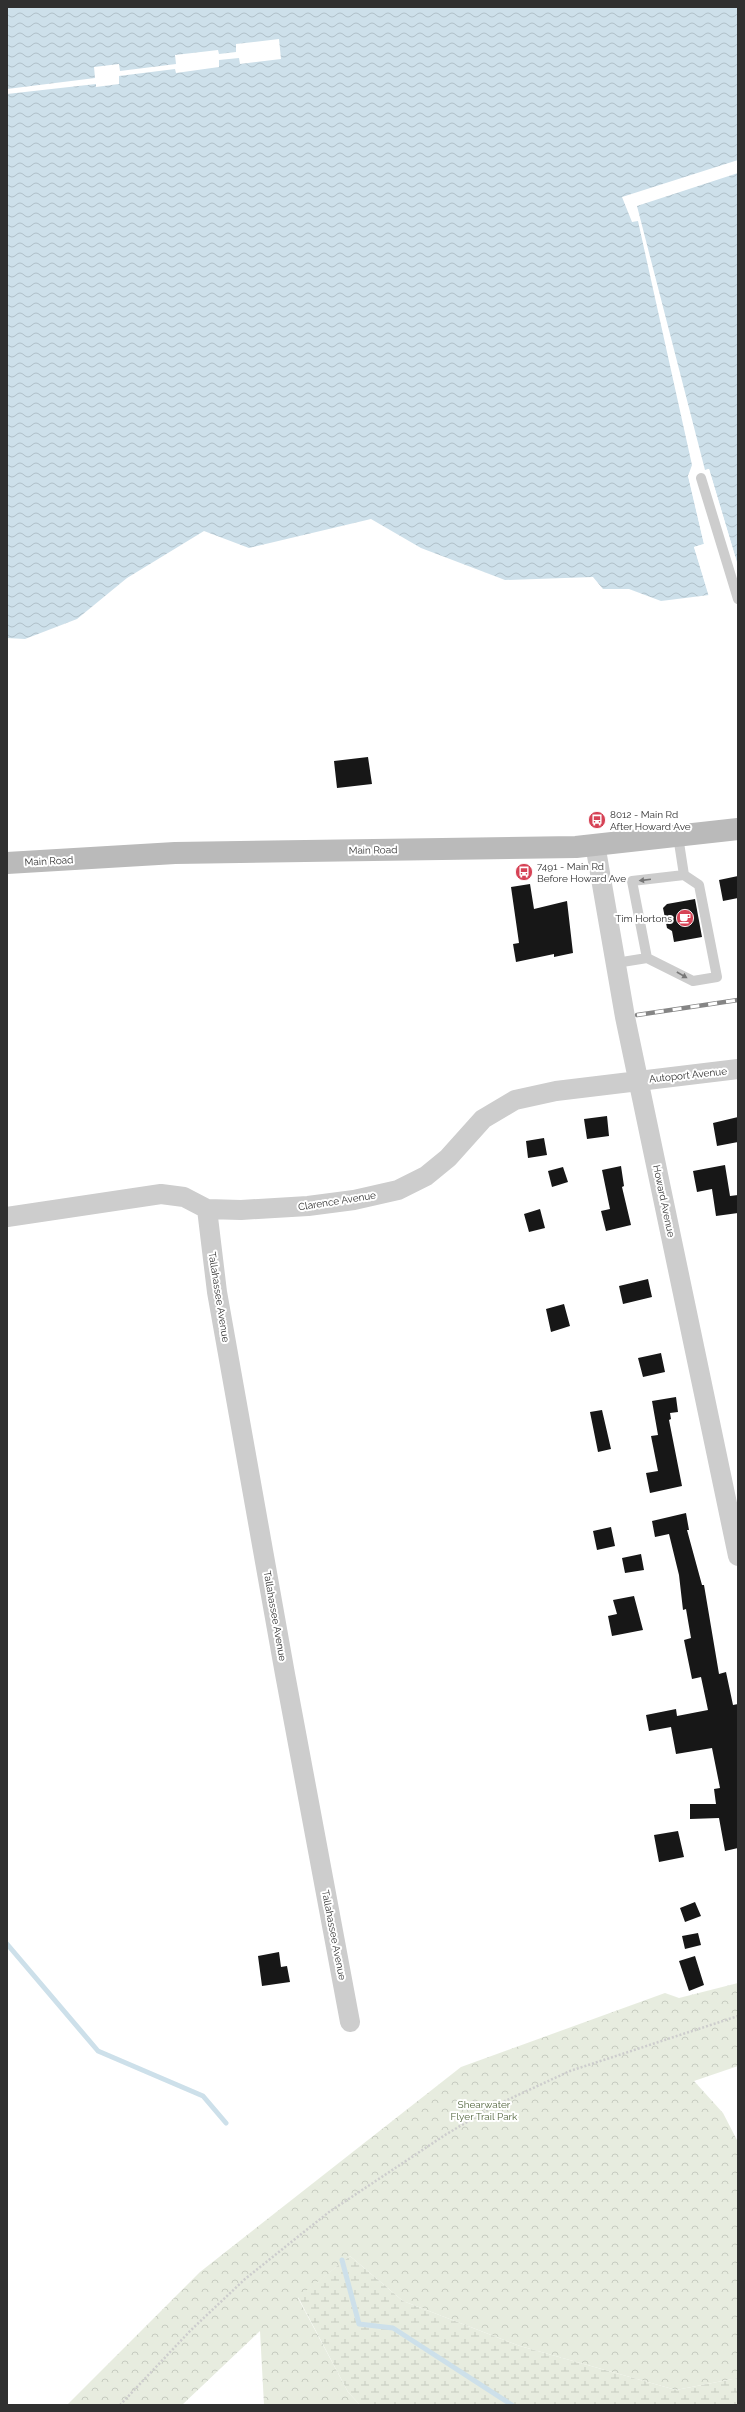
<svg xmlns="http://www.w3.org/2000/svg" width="745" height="2412" font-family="Raleway,sans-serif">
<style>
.forest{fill:url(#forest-crowns)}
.wetland{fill:url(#wetland-marsh)}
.water{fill:url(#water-waves)}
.pier{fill:#fff}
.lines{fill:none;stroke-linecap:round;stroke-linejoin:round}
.stream{stroke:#cde0ea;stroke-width:5}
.building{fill:#171717}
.path{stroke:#cdcdcd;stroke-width:2.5;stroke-dasharray:2 2;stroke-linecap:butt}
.lane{stroke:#cdcdcd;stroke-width:10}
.street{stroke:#cdcdcd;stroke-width:20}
.secondary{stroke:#bababa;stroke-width:22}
.rail-casing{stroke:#858585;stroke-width:4.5}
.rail{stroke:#fff;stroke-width:3;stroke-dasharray:9;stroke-linecap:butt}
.oneway{fill:#777}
.labels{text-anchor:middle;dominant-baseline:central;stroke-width:4;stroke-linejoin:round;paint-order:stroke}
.poi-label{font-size:10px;fill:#303030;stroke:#fff;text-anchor:start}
.street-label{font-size:10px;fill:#303030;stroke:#fff}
.park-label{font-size:10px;fill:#556841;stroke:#fff}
</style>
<defs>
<pattern id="forest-crowns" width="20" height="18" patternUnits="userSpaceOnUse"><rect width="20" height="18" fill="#e7ecdf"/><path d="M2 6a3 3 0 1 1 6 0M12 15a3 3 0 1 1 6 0" fill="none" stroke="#c6cbc0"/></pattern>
<pattern id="wetland-marsh" width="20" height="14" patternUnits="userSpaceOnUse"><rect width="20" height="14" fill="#e7ecdf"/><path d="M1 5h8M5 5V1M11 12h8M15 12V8" fill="none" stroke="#c6cbc0"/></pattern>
<pattern id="water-waves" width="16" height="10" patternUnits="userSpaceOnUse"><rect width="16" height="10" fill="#cde0ea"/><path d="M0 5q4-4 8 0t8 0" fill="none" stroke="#b0c0c9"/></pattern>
</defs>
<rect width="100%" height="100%" fill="#fff"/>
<!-- forest -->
<path class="forest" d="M738,1983V2066L694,2081L723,2113L738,2142V2378L676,2390L520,2346L403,2301L350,2256L298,2298L348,2392L360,2405H264L260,2331L182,2405H67L200,2272L461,2067L665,1993L679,1998Z"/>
<!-- wetland -->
<path class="wetland" d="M350,2256L403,2301L520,2346L676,2390L738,2378V2405H360L348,2392L298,2297Z"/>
<!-- water -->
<path class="water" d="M7,7H738V566L709,469L688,475L704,544L694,547L709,595L661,601L629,589H603L593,577L505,580L421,548L371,519L249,548L204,531L127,578L77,619L25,639L7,638Z"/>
<!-- pier -->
<path class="pier" d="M279,39L281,59L240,64L239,58L219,60V67L176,73L175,69L119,76V84L96,87V84L7,94V89L95,78L94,67L119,64L120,71L176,64L175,55L218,50L219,54L236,52V44Z
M738,160V173L637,206L705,470L709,469L738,566V568L708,472L691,476L706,544L697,548L711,595L709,597L694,547L704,544L688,476L692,465L638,221L632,222L622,197Z"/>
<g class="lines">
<!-- stream -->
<path class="stream" d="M7,1944L98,2051L203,2096L226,2123
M342,2260L359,2324L393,2328L512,2405"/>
</g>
<!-- building -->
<path class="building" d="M368,757L372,784L337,788L334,761Z
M738,876V898L723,901L719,880Z
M530,884L534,909L567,901L573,953L554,957V954L516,962L513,944L519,943L511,887Z
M695,899L702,937L674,942L672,931L667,928L663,908L667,904Z
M607,1116L609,1136L587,1139L584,1119Z
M738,1117V1142L717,1146L713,1123Z
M544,1138L547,1155L528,1158L526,1141Z
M725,1165L730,1196L738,1195V1213L716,1216L712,1189L697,1192L693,1171Z
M621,1166L624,1186L622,1187L631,1225L606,1231L601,1211L610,1209L602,1170Z
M563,1167L568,1182L552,1187L548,1171Z
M540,1209L545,1228L529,1232L524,1214Z
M648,1279L652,1297L623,1304L619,1286Z
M564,1304L570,1326L551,1332L546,1309Z
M661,1353L665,1372L643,1377L638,1358Z
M676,1397L678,1412L670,1413L671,1419L669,1420L682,1486L650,1493L646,1473L658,1471L651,1436L658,1435L652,1401Z
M602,1410L611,1449L598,1452L590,1412Z
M686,1513L689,1530H687L702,1585H704L719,1674L726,1672L733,1705L738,1704V1848L725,1851L719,1818L690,1819V1804H716L714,1789L720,1788L712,1748L676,1754L671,1727L649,1731L646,1715L676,1709L677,1716L708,1710L701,1677L692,1679L684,1640L691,1638L686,1609L683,1610L679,1575L669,1534L655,1537L652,1521Z
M611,1527L615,1546L597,1550L593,1531Z
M641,1554L644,1570L625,1573L622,1558Z
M634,1596L643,1630L612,1636L608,1616L617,1614L613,1600Z
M678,1831L684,1857L659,1862L654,1835Z
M695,1902L701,1916L685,1922L680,1908Z
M698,1933L701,1945L685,1949L682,1936Z
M279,1952L281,1967L287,1966L290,1982L262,1986L258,1956Z
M695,1956L704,1985L689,1991L679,1961Z"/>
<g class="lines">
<!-- path -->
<path class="path" d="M120,2405L191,2330L245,2279L329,2212L445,2135L492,2107L570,2071L738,2016"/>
<!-- lane -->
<path class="lane" d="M701,478L738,599
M678,836L684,875
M616,963L647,958L693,981L717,977L699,885L684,875L632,881L647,958"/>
<!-- street -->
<path class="street" d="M595,844L625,1017L738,1556
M207,1209L217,1292L285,1674L350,2022
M7,1217L161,1194L184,1197L207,1209L241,1210L308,1206L354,1200L398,1190L426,1176L448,1158L483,1119L515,1100L556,1091L738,1069"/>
<!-- secondary -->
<path class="secondary" d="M7,863L175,853L576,847L738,829"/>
<defs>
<path id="rail" d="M637,1015L738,1000"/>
</defs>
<!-- rail casing -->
<use href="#rail" class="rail-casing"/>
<!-- rail -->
<use href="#rail" class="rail"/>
</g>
<!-- one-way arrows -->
<defs><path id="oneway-solid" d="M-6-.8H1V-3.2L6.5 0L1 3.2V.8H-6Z"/></defs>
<g class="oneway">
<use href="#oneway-solid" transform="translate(645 880) rotate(173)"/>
<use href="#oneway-solid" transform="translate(682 975) rotate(30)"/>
</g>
<!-- icons -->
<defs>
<symbol id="bus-disc" viewBox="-11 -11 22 22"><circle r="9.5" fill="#d64356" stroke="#fff"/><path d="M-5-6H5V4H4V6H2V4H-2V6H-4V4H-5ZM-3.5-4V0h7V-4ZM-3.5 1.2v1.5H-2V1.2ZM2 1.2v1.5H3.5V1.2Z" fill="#fff"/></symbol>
<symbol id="cafe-disc" viewBox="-11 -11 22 22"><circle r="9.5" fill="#d64356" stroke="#fff"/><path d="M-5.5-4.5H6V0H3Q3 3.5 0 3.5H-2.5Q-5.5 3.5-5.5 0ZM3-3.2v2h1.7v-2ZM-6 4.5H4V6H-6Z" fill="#fff"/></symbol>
</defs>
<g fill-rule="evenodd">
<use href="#bus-disc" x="587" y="810" width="20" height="20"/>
<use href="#bus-disc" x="514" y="862" width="20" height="20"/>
<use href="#cafe-disc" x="675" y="908" width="20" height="20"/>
</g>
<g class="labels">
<!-- poi labels -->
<g class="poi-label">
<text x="610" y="814">8012 - Main Rd<tspan x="610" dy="12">After Howard Ave</tspan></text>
<text x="537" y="866">7491 - Main Rd<tspan x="537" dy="12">Before Howard Ave</tspan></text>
<text x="672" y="918" text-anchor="end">Tim Hortons</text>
</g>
<!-- street labels -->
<g class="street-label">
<text transform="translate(373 850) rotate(-1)">Main Road</text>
<text transform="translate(49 861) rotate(-3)">Main Road</text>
<text transform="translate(688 1075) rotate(-6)">Autoport Avenue</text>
<text transform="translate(337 1201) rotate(-9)">Clarence Avenue</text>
<text transform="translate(664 1201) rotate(78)">Howard Avenue</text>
<text transform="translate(219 1297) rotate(81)">Tallahassee Avenue</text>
<text transform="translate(275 1616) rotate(80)">Tallahassee Avenue</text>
<text transform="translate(334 1935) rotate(79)">Tallahassee Avenue</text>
</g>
<!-- park labels -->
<g class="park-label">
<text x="484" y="2104">Shearwater<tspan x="484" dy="12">Flyer Trail Park</tspan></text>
</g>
</g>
<!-- border -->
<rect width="745" height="2412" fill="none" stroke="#303030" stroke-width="16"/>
</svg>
